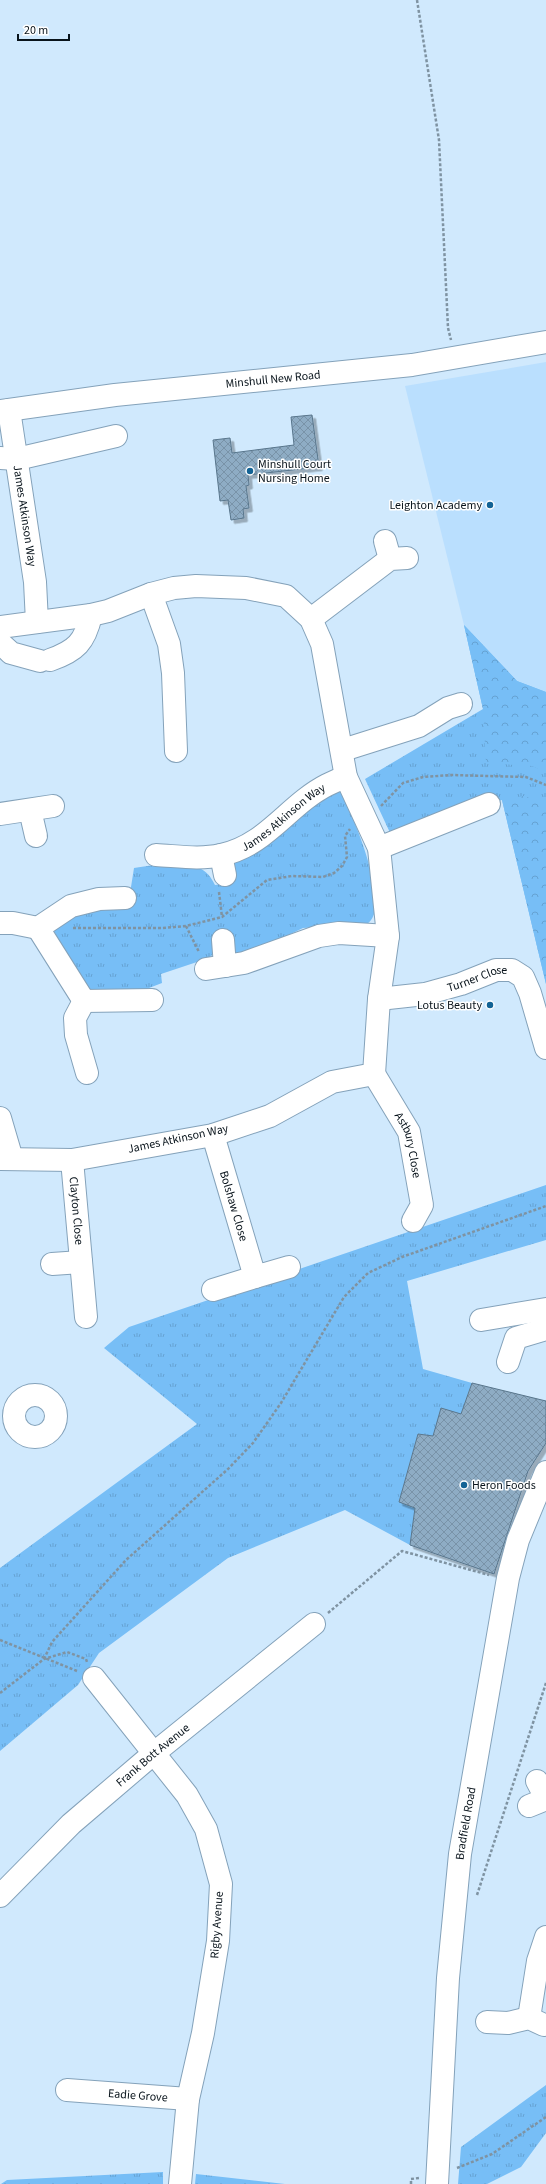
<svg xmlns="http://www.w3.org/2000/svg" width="546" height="2184" font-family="'Source Sans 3',sans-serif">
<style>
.built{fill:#badffe}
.grass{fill:url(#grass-tufts)}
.forest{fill:url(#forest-crowns)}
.building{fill:url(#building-cross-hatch);stroke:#59768c;filter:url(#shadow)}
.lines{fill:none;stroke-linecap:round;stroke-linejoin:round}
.minor-casing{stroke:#84a2ba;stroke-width:24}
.major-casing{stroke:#84a2ba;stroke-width:24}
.path{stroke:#7f93a2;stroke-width:2.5;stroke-dasharray:3 2;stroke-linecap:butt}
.minor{stroke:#fff;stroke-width:22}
.major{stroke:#fff;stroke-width:22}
.poi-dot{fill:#136395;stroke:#fff;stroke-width:1.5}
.labels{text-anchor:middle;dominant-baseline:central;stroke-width:3;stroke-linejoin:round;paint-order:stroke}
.street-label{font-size:12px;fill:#08131b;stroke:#fff}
.poi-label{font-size:12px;fill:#08131b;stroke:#fff;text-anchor:start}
</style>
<defs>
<pattern id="grass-tufts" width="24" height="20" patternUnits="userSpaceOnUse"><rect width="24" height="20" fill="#77bef6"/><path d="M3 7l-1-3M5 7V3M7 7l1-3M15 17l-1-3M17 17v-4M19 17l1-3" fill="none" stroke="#65a2d2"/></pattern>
<pattern id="forest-crowns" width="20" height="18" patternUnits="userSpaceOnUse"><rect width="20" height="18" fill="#77bef6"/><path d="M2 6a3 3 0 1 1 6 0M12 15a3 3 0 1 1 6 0" fill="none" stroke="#65a2d2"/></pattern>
<pattern id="building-cross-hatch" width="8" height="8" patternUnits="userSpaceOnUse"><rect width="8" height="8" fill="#8eacc4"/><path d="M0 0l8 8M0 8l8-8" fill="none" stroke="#7993a8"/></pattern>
<filter id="shadow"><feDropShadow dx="3.5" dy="3.5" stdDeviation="0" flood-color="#0004"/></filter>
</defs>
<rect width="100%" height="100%" fill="#d0e9fd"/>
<!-- built -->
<path class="built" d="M546,362V692L517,681L464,625L405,386Z"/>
<!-- grass -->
<path class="grass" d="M464,625L517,681L546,692V984L502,800L392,837L365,779L483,709Z
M335,789L343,793C352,817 393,907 367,924L303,928L247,955L213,954L209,958L161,974L162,983L131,995L83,988L52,927L73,911L128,906L134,868C162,864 201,853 215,885L230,883L231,865Z
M546,1185V1240L407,1281L423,1369L472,1383L461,1414L433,1436L418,1434L399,1502L415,1508L410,1545L345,1510L228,1558L99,1653L78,1685L0,1751V1568L197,1424L104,1348L129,1327Z
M546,2085V2133L521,2167L487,2184H458L461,2147Z
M163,2172V2184H1L7,2180Z
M196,2174L285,2184H195Z"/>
<!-- forest -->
<path class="forest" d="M464,625L517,681L546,692V772L532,766L486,763L483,709Z
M524,796L546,803V984L502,800Z"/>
<!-- building -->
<path class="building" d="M312,415L319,467L248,475L249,485L246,486L249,508L243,509L244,518L231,520L228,500L220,501L213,440L230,438L232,453L294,445L291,417Z
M472,1383L546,1401V1443L528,1471L494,1574L410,1545L415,1508L399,1502L418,1434L433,1436L441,1408L461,1414Z"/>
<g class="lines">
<defs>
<g id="minor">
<path id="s1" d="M9,410L35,582L37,622"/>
<path id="s2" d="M0,411L115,395L412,365L546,342"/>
<path d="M0,458L17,459L116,436"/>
<path d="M385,541L390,559"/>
<path d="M151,594L169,644L173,673L176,751"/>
<path d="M311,619L390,559L407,558"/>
<path d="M0,627L91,615L108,611L151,594L174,588L196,586L246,588L286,596L311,619L322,644L346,777L379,848L388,936L379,999L374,1074L332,1082L270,1116L213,1135L72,1160L0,1159"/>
<path d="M0,643L11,653L40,661"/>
<path d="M50,660C76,651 85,642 91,615"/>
<path d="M343,750L419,726L448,708L461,704"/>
<path d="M30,810L36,836"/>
<path d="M0,814L53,806"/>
<path d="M379,848L489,804"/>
<path id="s3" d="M156,855C177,856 200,860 221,855C266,846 288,805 327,785C333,782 340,779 346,777"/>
<path d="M221,855L225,875"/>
<path d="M0,923H13L38,928L71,906L99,899L125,898"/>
<path d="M38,928L84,1001L152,1000"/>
<path d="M223,940L225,966"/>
<path d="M206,969L244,963L319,936L339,933L388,936"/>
<path id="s4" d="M379,999L425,994L461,984L496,970H512L523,977L530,993L546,1048"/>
<path d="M84,1001L75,1018L76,1035L87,1073"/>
<path id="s5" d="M374,1074L409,1132L422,1205L413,1221"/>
<path d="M0,1118L12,1159"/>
<path id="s6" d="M213,1135L255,1277L289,1267"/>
<path id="s7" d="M72,1160L86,1317"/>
<path d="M52,1264L81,1262"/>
<path d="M213,1290L255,1277"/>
<path d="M481,1320L546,1309"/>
<path d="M508,1362L516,1338L546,1329"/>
<circle cx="35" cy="1416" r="21"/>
<path d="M94,1678L187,1795L206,1829L221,1884L218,1941L203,2033L188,2099L180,2184"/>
<path d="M537,1781L546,1798"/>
<path d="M529,1806L546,1799"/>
<path id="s8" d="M0,1896L71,1824L153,1754L314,1624"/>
<path d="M529,2018L538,1961L546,1937"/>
<path d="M487,2022L508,2023L529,2018L544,2025"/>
<path id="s9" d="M67,2090L188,2099"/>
</g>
<g id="major">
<path id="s10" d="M437,2184L448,1978L460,1854L508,1578L518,1540L546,1472"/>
</g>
</defs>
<!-- minor casing -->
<use href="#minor" class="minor-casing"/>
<!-- major casing -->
<use href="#major" class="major-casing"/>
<!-- path -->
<path class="path" d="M417,0L439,140L448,328L451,340
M381,806L403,783L423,777L451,775L526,777L546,785
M219,892L222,917
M186,926L199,952
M73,928H163L186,926L222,917L267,880L292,876L323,877L334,873L342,866L347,857L345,836L350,829
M328,1613L402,1551L489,1575
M0,1640L77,1671
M44,1659L52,1642L126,1560L228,1469L253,1443L281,1403L344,1297L368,1273L402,1257L546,1206
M0,1693L44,1659L67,1652L86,1659L87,1662
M477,1895L546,1683
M457,2168L492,2154L546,2117
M411,2184V2179L419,2178"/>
<!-- minor -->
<use href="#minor" class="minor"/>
<!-- major -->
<use href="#major" class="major"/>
</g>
<!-- markers -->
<g class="poi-dot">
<circle cx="250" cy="471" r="4"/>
<circle cx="490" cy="505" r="4"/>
<circle cx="490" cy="1005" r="4"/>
<circle cx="464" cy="1485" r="4"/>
</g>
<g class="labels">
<!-- street labels -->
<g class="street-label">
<text stroke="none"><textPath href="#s2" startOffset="275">Minshull New Road</textPath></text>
<text stroke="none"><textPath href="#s1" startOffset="107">James Atkinson Way</textPath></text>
<text stroke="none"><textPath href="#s3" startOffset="139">James Atkinson Way</textPath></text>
<text stroke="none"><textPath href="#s4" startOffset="101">Turner Close</textPath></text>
<text transform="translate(178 1139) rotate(-12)">James Atkinson Way</text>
<text stroke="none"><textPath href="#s5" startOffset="80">Astbury Close</textPath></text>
<text stroke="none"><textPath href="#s6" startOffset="74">Bolshaw Close</textPath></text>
<text stroke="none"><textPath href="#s7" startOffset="51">Clayton Close</textPath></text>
<text stroke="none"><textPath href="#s8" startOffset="208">Frank Bott Avenue</textPath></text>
<text stroke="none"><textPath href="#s10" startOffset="362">Bradfield Road</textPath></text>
<text transform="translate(217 1925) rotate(-86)">Rigby Avenue</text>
<text stroke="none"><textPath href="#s9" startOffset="71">Eadie Grove</textPath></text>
</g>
<!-- poi labels -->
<g class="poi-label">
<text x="258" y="464">Minshull Court<tspan x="258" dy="14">Nursing Home</tspan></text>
<text x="482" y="505" text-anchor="end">Leighton Academy</text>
<text x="482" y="1005" text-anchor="end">Lotus Beauty</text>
<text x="472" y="1485">Heron Foods</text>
</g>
</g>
<!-- scale -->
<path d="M18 34v6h51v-6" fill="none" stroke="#08131b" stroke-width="2"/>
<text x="24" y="34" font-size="12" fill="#08131b" stroke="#ffffff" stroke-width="3" paint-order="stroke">20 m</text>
</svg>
